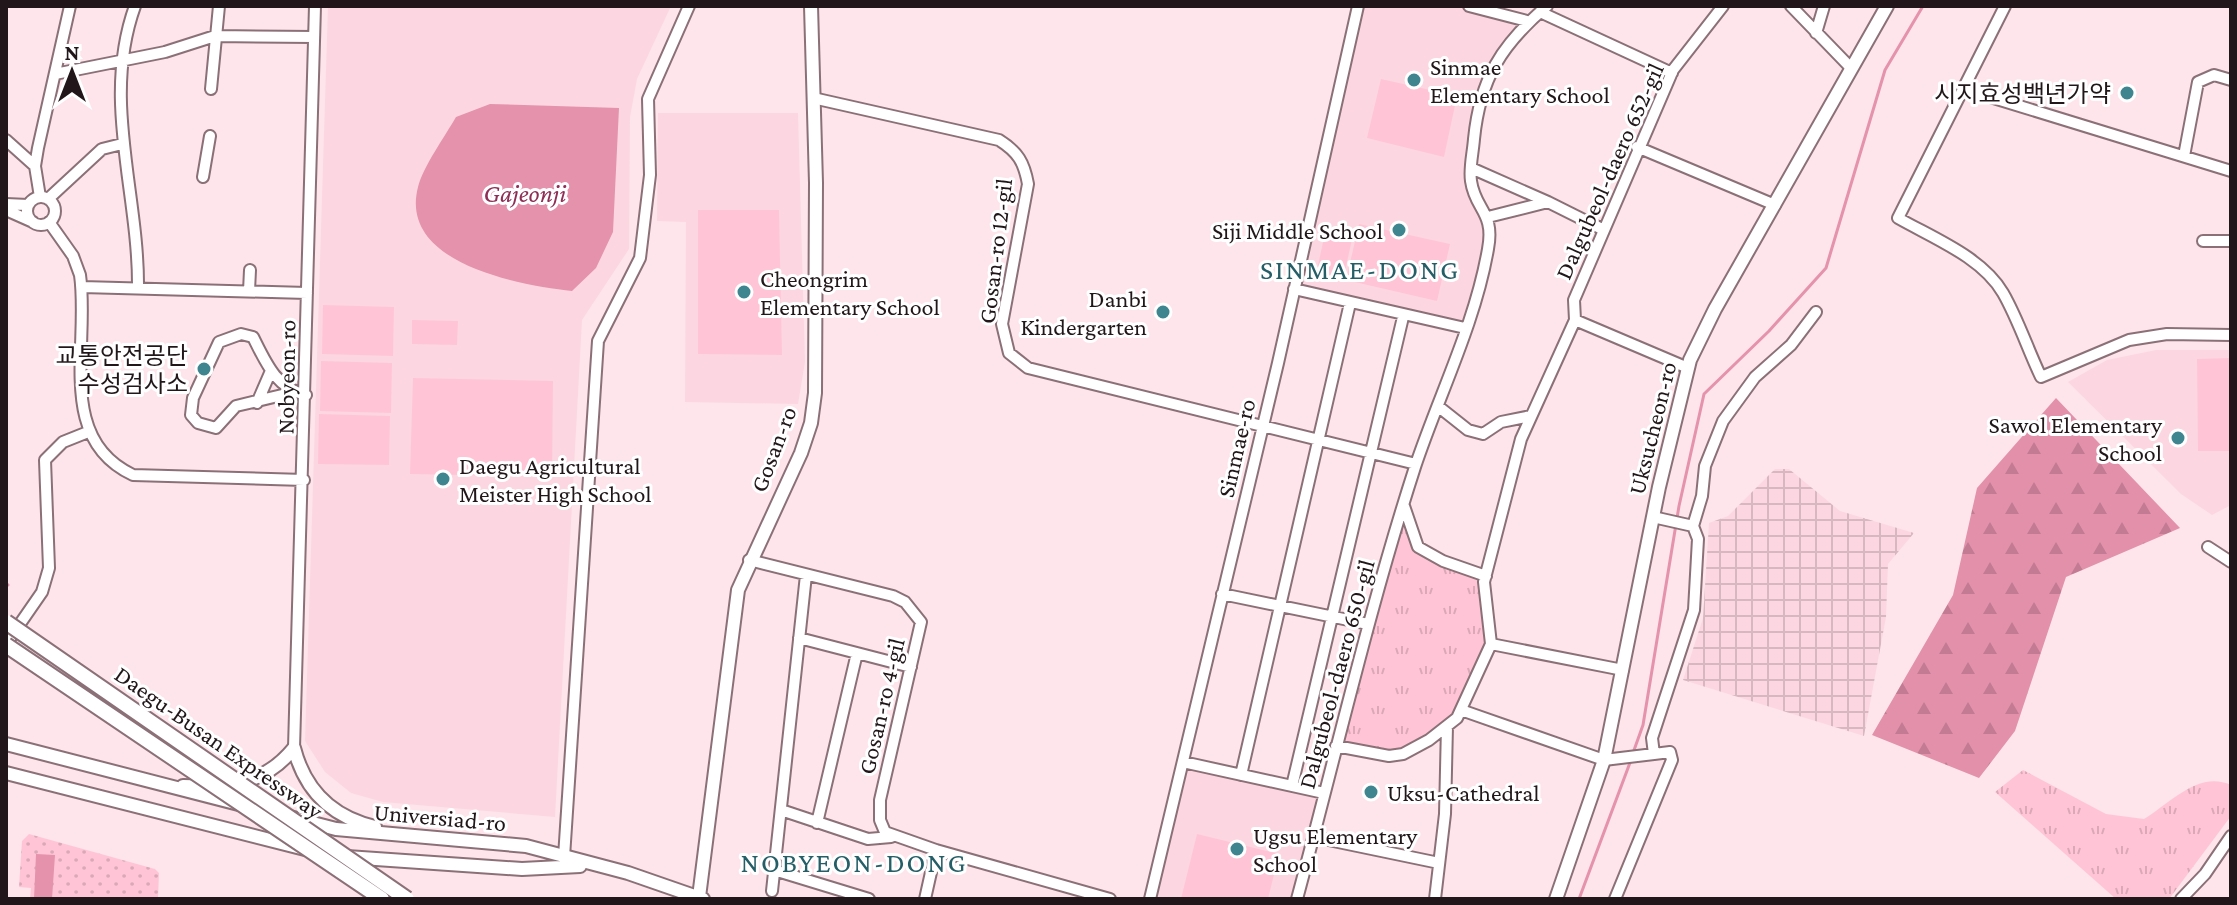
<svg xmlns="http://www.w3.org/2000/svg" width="2237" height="905" font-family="'Crimson Pro','Noto Sans KR',serif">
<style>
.built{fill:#fcd7e1}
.industrial{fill:url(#industrial-grid)}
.grass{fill:url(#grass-dots)}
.forest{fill:url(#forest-firs)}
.park{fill:url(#park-tufts)}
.pitch{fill:#ffc5d6}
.water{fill:#e592ad}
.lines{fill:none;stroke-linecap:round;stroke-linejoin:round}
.stream{stroke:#e592ad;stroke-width:3}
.minor-casing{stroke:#8b7078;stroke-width:14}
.major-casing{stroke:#8b7078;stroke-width:16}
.minor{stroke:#fff;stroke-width:10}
.major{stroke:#fff;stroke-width:12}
.highway-bridge-casing{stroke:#8b7078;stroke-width:18;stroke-linecap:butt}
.highway-bridge{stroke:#fff;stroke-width:14}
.poi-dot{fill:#3f8590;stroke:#fff;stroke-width:3}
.labels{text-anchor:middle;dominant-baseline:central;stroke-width:6;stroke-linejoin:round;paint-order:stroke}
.poi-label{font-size:24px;fill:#21171a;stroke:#fff;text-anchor:start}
.street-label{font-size:24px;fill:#21171a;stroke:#fff}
.water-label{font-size:26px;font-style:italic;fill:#8e2e55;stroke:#fff}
.quarter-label{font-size:28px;letter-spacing:2px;fill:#265e67;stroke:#fff}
</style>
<defs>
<pattern id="industrial-grid" width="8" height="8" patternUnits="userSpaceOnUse" patternTransform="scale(2)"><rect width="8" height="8" fill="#fcd7e1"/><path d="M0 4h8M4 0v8" fill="none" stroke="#d8b8c0"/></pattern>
<pattern id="grass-dots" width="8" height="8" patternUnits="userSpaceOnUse" patternTransform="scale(2)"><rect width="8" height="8" fill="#ffc5d6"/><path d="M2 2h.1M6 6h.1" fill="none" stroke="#daa8b7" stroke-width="1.8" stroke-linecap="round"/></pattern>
<pattern id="forest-firs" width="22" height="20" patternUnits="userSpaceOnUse" patternTransform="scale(2)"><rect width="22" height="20" fill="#e390ab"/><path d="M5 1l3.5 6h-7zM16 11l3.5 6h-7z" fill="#c27b93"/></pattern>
<pattern id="park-tufts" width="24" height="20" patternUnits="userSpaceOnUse" patternTransform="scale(2)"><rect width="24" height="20" fill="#ffc5d6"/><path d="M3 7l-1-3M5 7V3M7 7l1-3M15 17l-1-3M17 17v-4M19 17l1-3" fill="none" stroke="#daa8b7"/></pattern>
</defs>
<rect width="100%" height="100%" fill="#fde5eb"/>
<!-- built -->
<path class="built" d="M328,6H671L637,79L630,117L629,249L582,320L555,817L383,802L351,793L325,772L305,741Z
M1358,6H1471L1527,21L1481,96L1471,172L1490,226L1465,328L1294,289Z
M658,113H798L805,362L798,404L685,402L686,222L657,221Z
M2156,350H2231V505L2212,515L2181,494L2068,382L2107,360Z
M1188,769L1319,798L1293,899H1155Z"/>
<!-- industrial -->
<path class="industrial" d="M1775,469H1789L1840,511L1914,533L1888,564L1886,617L1864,736L1683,680L1703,618L1709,523L1728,516Z"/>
<!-- grass -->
<path class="grass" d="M29,834L155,869L159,873L158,899H30L31,888L19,887L22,841Z"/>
<!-- forest -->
<path class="forest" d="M2056,398L2180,528L2066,577L2015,731L1979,778L1872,735L1953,595L1977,488Z"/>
<!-- park -->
<path class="park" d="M1402,513L1418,547L1482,574L1491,644L1457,718L1403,754L1336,746Z
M2023,770L2106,814L2144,819C2170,803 2199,770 2231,785V816L2169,899H2116L1995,792Z"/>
<!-- pitch -->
<path class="pitch" d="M1381,79L1457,96L1444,157L1367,138Z
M698,210H779L782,355L698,354Z
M1359,224L1450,244L1437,301L1346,280Z
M1326,229L1353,235L1343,280L1316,274Z
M323,305L394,307L393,356L322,354Z
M412,320L458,321L457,345L412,344Z
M2231,358V451H2198L2197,359Z
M321,361L392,363L391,413L320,411Z
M413,378L553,381L552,477L410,474Z
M319,414L390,416L389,465L318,464Z
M1197,834L1279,854L1268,899H1181Z"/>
<!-- water -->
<path class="water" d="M490,104L619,108L613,232L596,268L572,291C520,285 398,264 418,187C423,167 445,136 456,117Z
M36,854L55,855L52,899H34Z"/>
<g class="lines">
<!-- stream -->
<path class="stream" d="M6,583L8,585
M1633,753L1643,725L1679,506L1704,394L1769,331L1826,268L1885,70L1923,6
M1579,899L1631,760"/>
<defs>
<path id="minor" d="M135,6C101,100 139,193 138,288
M1469,6L1527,21
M1791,6L1851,68
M2005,6L1898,218C1933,238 1982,257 2003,293C2018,319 2028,350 2041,377L2129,340L2167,334L2231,335
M1540,12L1672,73
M1816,33L1824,6
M55,74L165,52L215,36L314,37
M211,89L219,6
M1964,89L2231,171
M813,98L999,140C1018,152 1024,162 1028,184L1002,324L1009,353L1028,368L1416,464
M6,140L35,166
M1637,147L1775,205
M2184,156L2198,82L2214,75L2231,80
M1471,168L1548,202
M203,177L210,136
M40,197L35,166L38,148L70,6
M27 211a14 14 0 1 1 28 0a14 14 0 1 1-28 0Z
M48,199L102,149L122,144
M6,204L28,205
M6,210L33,222
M1488,217L1548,202L1604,230
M49,222L73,256L80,275C90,344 55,439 133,475L304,480
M2203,241H2231
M82,287L307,293
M1294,289L1465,328
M249,291L250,270
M1575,320L1574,300L1673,70L1723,6
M295,392L236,406L216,428L198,423L191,415L193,398L219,342L241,334L253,337C266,363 276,388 306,395
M257,403L270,373
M1439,407L1468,430L1483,434L1501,422L1531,416
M1404,506L1418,547L1443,561L1486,576
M1653,517L1693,526
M2208,547L2231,562
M749,560L893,596L905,602L921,622L880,800V820L885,832L936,850L1110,899
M1222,594L1368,624
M799,638L911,667
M6,644L42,592L49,568L45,460L63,442L88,432
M1491,644L1623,670
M1461,710L1604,760L1654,754
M1336,746L1389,756L1403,754L1429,740L1457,718L1491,644L1484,582L1521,439L1575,320L1688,368
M294,748L315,6
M1183,762L1324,793
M1241,775L1350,303
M1292,786L1403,317
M781,810L868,839L891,837
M817,823L857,653
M1314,837L1439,863
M564,857L598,341L640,258L650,175L648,99L689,6
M774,870L869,899
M772,891L806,575
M925,899L936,850
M1150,899L1278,363L1358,6
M1297,899C1336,755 1369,609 1415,467C1439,395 1475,324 1488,249C1495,212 1475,210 1471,181C1469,168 1473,153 1474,139C1480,79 1501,45 1547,6
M1435,899L1445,814L1447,726
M1615,899L1672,760L1670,752L1654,754L1652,738L1694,610L1698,539L1693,526L1702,496L1705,466L1723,421L1755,377L1791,345L1816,312
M2181,899L2205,874L2231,836"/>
<path id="major" d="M6,744L336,829L526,846L628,873L703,899
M6,773L305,849
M183,786C228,788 264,785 294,748C305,791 332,817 375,827
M347,857L522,869L580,866
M699,897L738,590L801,453L811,423L815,393L816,183L811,6
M1556,899L1604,760L1659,487L1690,360L1715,309L1887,6"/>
</defs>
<!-- minor casing -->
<use href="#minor" class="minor-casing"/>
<!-- major casing -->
<use href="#major" class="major-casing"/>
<!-- minor -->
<use href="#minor" class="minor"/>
<!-- major -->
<use href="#major" class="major"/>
<defs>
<path id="highway-bridge" d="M6,622L407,899
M6,645L382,899"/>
</defs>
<!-- highway-bridge casing -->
<use href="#highway-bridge" class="highway-bridge-casing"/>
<!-- highway-bridge -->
<use href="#highway-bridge" class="highway-bridge"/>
</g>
<!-- markers -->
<g class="poi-dot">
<circle cx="1414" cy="80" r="8"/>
<circle cx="2127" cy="93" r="8"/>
<circle cx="1399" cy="230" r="8"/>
<circle cx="744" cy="292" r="8"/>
<circle cx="1163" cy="312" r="8"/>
<circle cx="204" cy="369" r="8"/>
<circle cx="2178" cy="438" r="8"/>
<circle cx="443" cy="479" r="8"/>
<circle cx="1371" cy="792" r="8"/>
<circle cx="1237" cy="849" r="8"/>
</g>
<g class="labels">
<!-- poi labels -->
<g class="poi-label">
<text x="1430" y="66">Sinmae<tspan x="1430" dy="28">Elementary School</tspan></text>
<text x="2111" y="93" text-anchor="end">시지효성백년가약</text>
<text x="1383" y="230" text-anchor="end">Siji Middle School</text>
<text x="760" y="278">Cheongrim<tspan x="760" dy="28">Elementary School</tspan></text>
<text x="1147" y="298" text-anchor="end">Danbi<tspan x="1147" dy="28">Kindergarten</tspan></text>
<text x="188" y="355" text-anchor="end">교통안전공단<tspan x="188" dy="28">수성검사소</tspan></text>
<text x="2162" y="424" text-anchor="end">Sawol Elementary<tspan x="2162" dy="28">School</tspan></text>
<text x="459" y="465">Daegu Agricultural<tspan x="459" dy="28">Meister High School</tspan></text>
<text x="1387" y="792">Uksu-Cathedral</text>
<text x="1253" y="835">Ugsu Elementary<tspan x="1253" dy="28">School</tspan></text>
</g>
<!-- street labels -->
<g class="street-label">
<text transform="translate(1609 171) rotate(-66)">Dalgubeol-daero 652-gil</text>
<text transform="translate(995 251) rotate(-83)">Gosan-ro 12-gil</text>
<text transform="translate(286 377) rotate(-89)">Nobyeon-ro</text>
<text transform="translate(1652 428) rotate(-76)">Uksucheon-ro</text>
<text transform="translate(1236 448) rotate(-77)">Sinmae-ro</text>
<text transform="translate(773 449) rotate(-69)">Gosan-ro</text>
<text transform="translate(1336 674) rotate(-75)">Dalgubeol-daero 650-gil</text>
<text transform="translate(881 706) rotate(-77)">Gosan-ro 4-gil</text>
<text transform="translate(219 742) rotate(35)">Daegu-Busan Expressway</text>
<text transform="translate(440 817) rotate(5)">Universiad-ro</text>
</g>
<!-- water labels -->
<g class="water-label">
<text x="525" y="193">Gajeonji</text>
</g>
<!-- quarter labels -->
<g class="quarter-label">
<text x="1360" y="269">SINMAE-DONG</text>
<text x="854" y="862">NOBYEON-DONG</text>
</g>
</g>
<!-- border -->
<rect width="2237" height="905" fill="none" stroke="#21171a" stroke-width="16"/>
<!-- north arrow -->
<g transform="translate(72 72)" stroke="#ffffff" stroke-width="6" paint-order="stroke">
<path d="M0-6L14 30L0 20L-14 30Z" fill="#21171a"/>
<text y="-12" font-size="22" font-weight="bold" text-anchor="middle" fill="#21171a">N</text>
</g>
</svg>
